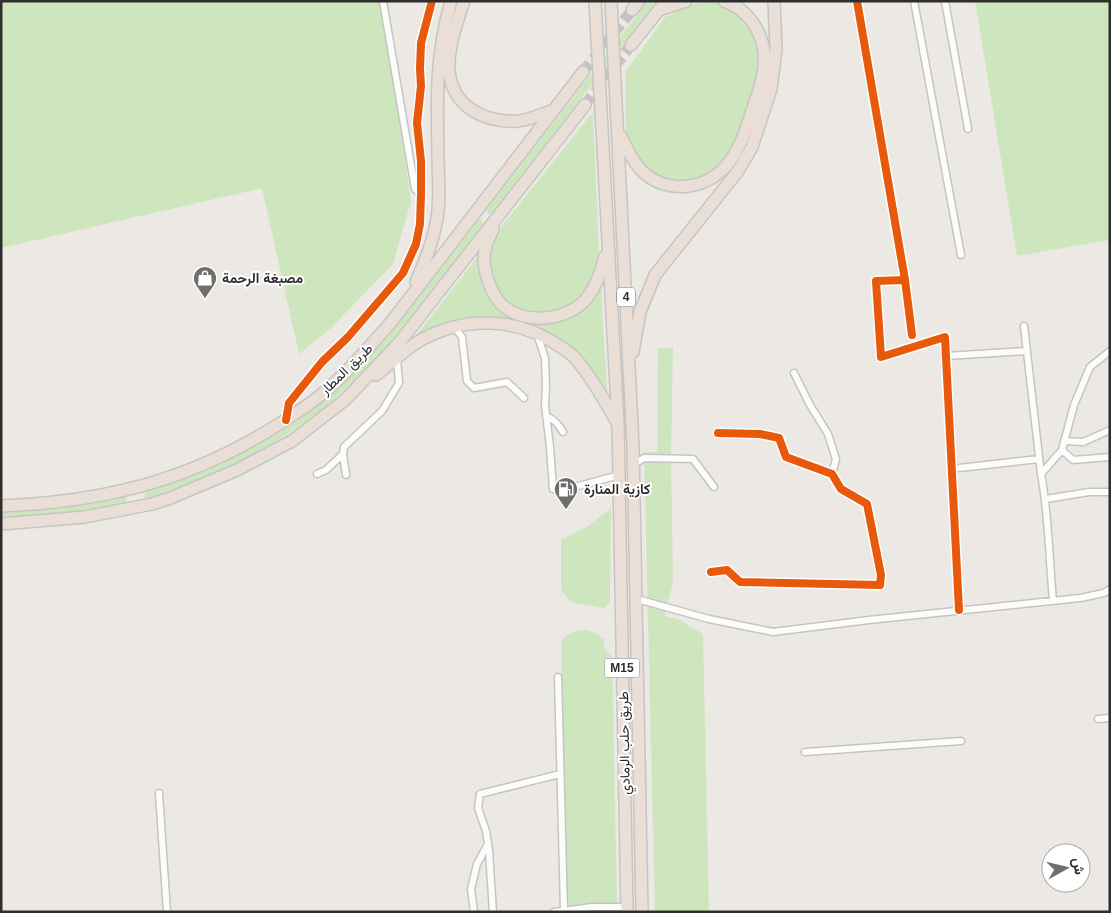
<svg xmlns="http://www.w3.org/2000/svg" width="1111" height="913" font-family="Arial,Vazirmatn,sans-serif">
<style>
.green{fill:#cee6be}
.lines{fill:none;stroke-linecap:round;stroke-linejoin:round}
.highway-tunnel{stroke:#c6c3c0;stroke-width:11;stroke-dasharray:11 5.5;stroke-linecap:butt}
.street-casing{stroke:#c5c4c5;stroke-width:9}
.highway-casing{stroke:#c6c5c4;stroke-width:14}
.street{stroke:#fcfcfb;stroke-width:6}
.highway{stroke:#eadfd6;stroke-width:11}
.cycleway-casing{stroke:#fff;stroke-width:11}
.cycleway{stroke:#e8590c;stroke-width:8}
.labels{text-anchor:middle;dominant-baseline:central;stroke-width:4;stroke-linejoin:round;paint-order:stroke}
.shield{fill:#fff;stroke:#6d6d6d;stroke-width:1}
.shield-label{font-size:12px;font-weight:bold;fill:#2e2e2e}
.poi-label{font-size:14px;font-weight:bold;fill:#2e2e2e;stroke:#fff;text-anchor:start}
.street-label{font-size:14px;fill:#2e2e2e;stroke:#fff}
</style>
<rect width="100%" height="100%" fill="#ece8e4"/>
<path class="green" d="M1 1H382L411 201 393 264 331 328 299 354 262 188 1 248Z
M648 1H657L491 214 489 215 486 210Z
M975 1H1110V240L1017 256Z
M707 2 719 3 730 7 749 24 756 39 760 57 758 71 752 95 737 140 726 159 714 172 699 179 686 183 665 179 653 172 642 163 626 131 625 73 665 17 694 4Z
M593 112 599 256C596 267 594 280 587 289 557 334 485 313 490 255 491 246 497 236 501 227Z
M479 219H482L483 224 380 357 326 407 289 433 256 454 215 474 147 499 144 497 146 491C161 486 178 482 193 476 236 458 280 434 317 404 381 353 429 283 479 219Z
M479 255 482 279 487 294 498 307 555 322 573 316 585 308 602 282V311L608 401 584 362 498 319 411 342Z
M673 347 671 458 673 581 665 616 678 619 703 634 709 912H655L644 452H657L658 349Z
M126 496 127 504 90 511 1 519V510L75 505Z
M611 508 610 602 604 608 571 602 561 590V540L588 526Z
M585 630 596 633 604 639V648L612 656 617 903 567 905 561 642C568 632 573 631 585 630Z"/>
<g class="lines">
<path class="highway-tunnel" d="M583 72 632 10
M585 105 631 45"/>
<g class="street-casing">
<path id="street" d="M383 1 415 189 421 194
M857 1 905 280
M914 1 961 255
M945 1 968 129
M1024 326 1041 474
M455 328 462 337 467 381 474 388 507 382 524 398
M537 334 545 358 546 387 545 405 550 447 553 489 564 490 619 475
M912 335 905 280 876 281 881 357 945 337 959 610
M946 356 1027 351
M794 373 810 405 828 434 836 459 832 474
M546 416C555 420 558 424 563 432
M286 419 289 403 322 362 348 337 403 273 416 244 420 224 421 195V161L417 123 421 86 420 69 421 43 432 1
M1064 441 1083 442 1110 430
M1062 450 1073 460 1110 457
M633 465 644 458 693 459 714 487
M959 468 1039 459
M317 474 326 470 343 454
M346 475 343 454 344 447 382 411 399 383 397 359
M1046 499 1089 492H1110
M711 572 727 570 740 582 880 585 881 575 867 504 841 489 832 474 786 457 779 438 760 434 718 433
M637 599 709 619 773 632 869 620 1080 598 1104 593 1110 589
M1053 601C1049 559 1049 516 1041 474L1062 450 1074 405 1090 367 1110 351
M558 677 564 910
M1098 719 1110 718
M805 752 961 741
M159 793 167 912
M474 912 471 889 477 864 488 844
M493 912 489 851 486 831 478 808 480 794 560 774
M554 912 592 907H627"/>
</g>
<g class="highway-casing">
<path id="highway" d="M464 1C457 23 448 46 449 69 451 106 484 123 518 121 529 120 540 115 551 111
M595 1 618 424 627 912
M611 1 633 446 642 912
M632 10 639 1
M659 10 686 1
M631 45 666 1
M621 136C627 149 633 162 643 172 669 196 710 189 730 161 742 145 748 123 754 105 760 89 766 69 764 52 761 29 746 8 724 1
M493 229C489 238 484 248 484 258 484 272 491 293 501 304 524 326 568 321 587 298 597 285 601 271 605 256
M416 282C424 263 432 245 436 224 441 203 438 178 438 156 437 100 435 57 451 1
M633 352 640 312 655 275 738 171 752 147 771 89 776 49 774 1
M376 375C391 364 405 349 421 340 465 316 518 317 559 346 564 349 570 353 574 357 591 376 604 399 616 421
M1 506C101 502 185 482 271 429 290 417 310 405 327 390 351 369 371 345 392 321L583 72
M1 524 85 517 152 504 168 499 237 470 292 441 345 400 399 343 585 105"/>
</g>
<use href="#street" class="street"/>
<use href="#highway" class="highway"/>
<g class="cycleway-casing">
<path id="cycleway" d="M857 1 905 280
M912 335 905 280 876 281 881 357 945 337 959 610
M286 420 289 403 322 362 348 337 403 273 416 244 420 224 421 195V161L417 123 421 86 420 69 421 43 432 1
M711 572 727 570 740 582 880 585 881 575 867 504 841 489 832 474 786 457 779 438 760 434 718 433"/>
</g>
<use href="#cycleway" class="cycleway"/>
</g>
<defs>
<g id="shop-pin" transform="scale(1.25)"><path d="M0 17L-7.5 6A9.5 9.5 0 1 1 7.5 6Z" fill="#706f6e" stroke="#fff"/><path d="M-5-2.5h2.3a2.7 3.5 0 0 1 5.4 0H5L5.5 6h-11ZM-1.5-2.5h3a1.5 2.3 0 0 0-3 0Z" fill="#fff"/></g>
<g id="fuel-pin" transform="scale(1.25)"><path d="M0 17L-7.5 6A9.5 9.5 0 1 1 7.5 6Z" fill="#706f6e" stroke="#fff"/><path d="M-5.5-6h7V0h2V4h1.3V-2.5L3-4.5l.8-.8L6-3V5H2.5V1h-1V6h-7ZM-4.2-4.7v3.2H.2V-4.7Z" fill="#fff"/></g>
</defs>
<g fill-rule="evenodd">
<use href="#shop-pin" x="205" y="278"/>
<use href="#fuel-pin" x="566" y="489"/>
</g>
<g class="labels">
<g class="shield">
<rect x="617" y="287.5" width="18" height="19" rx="4"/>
<rect x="604.5" y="658.5" width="35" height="19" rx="4"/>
</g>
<g class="shield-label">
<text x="626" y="297">4</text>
<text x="622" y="668">M15</text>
</g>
<g class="poi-label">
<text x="222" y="278">مصبغة الرحمة</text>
<text x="584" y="489">كازية المنارة</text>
</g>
<g class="street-label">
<text transform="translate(346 369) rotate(-44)">طريق المطار</text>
<text transform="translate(624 743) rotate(-91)">طريق حلب الرمادي</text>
</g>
</g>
<rect width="1111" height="913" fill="none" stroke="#2e2e2e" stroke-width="5"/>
<g transform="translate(1066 868) rotate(82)"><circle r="24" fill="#ffffff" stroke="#ababab"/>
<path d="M0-4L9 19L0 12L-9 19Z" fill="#706f6e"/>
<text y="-8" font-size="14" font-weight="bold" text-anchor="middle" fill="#2e2e2e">ش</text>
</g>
</svg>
